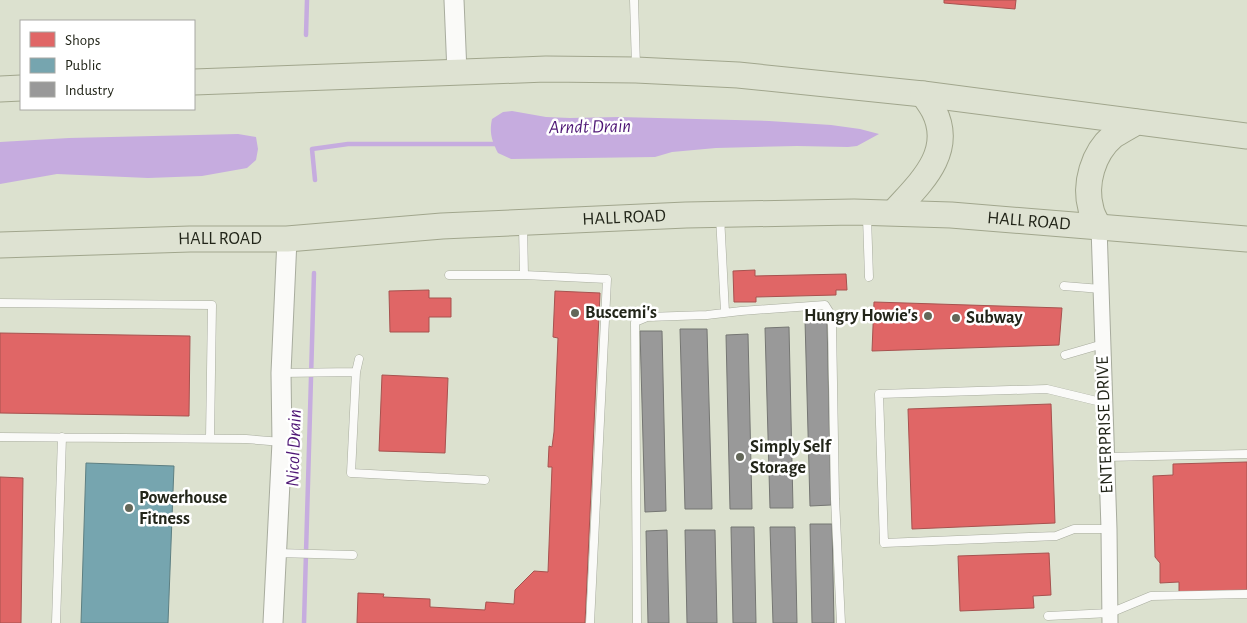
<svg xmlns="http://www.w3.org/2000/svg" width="1247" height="623" font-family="'Alegreya Sans',sans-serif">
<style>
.water{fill:#c6acdf}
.shops{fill:#e06666;stroke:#a7524f}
.public{fill:#76a5af;stroke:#5d7f82}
.industry{fill:#999;stroke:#757673}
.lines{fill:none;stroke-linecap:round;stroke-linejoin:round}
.stream{stroke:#c6acdf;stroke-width:4.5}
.service-casing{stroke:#a8ac9e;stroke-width:9}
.minor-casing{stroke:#a8ac9e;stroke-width:17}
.tertiary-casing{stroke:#a8ac9e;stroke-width:21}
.trunk-casing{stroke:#a1a68d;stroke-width:27}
.service{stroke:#fafaf8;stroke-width:8}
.minor{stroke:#fafaf8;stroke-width:15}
.tertiary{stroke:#fafaf8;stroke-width:19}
.trunk{stroke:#dee2d2;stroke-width:25}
.poi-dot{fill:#636759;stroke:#fff;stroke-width:2}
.labels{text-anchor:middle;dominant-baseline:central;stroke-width:5;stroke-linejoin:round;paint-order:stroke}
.street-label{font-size:18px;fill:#222519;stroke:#fff}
.poi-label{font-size:18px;font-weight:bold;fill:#222519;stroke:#fff;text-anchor:start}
.water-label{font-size:19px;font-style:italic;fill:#4e1675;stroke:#fff}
</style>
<rect width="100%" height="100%" fill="#dce1cf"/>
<path class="water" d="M512 111 546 117 570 118 619 117 769 121 831 125 860 129 879 134 857 146 848 147 797 146 716 148 672 152 655 157 511 159 498 153C492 141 489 133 492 119L503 112Z
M238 134 256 137 258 149 256 160 247 168 202 176 148 178 57 174 0 184V142L69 138Z"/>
<path class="shops" d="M944 0H1016L1015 9 944 3Z
M755 270V276L846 274 847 290H836V295L756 297V302H734L733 271Z
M429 290V298H451V317H429V332H390L389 291Z
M555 291 600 293 585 623H357L358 593 384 594 383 597 430 599V607L485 610 486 602 514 604 515 590 534 571 548 572 552 467H548L549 446 552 447 554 432 558 338 553 337Z
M874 302 1062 308 1059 345 872 351Z
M0 333 190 336 189 416 0 413Z
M382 375 448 378 445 453 379 451Z
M1051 404 1055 523 912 529 908 409Z
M1247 462V590L1179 592V582L1160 583V563L1155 557 1153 476 1173 475V464Z
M0 477 23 478 21 623H0Z
M1049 553 1051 595 1033 596 1034 608 960 611 958 556Z"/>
<path class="public" d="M86 463 174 466 168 623H81Z"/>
<path class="industry" d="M805 320H827L831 505 810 506Z
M789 327 793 508H770L765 328Z
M680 329H707L712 509H685Z
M640 331H662L666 511 645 512Z
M748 334 752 509H730L726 335Z
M810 524H832L834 623H812Z
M731 527H754L756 623H733Z
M770 527H795L797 623H773Z
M667 530 669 623H648L646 531Z
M685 530H715L717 623H687Z"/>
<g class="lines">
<path class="stream" d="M306 35 307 0
M315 180 312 149 348 144H499
M304 623 314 273"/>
<g class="service-casing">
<path id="service" d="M634 0 636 66
M720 216 725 312
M867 217 869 277
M523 225 524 275
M449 275H524L607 279 590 623
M1064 286 1101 289
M0 303 212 305 210 438
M1065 355 1103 344
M356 372 351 473 485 480
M281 373 356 372 359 359
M1105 403 1047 389 879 394 884 543 1056 536 1074 529H1109
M0 437 246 439 282 442
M1106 457 1247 454
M276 553 353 555
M1048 616 1110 613 1151 596 1247 594
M56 623 62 437
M637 623 635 322 647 317 707 315 741 311 825 305 830 313 832 325 835 499 841 623"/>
</g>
<g class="minor-casing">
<path id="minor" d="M1099 227 1109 529 1110 623"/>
</g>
<g class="tertiary-casing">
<path id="tertiary" d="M454 0 457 73
M273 623 282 442 281 373 287 239"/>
</g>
<g class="trunk-casing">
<g id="trunk">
<path d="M194 82 546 69 636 70 738 75 923 94 1247 136"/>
<path d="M0 89 21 88"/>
<path d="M894 212C919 184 955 153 934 111 931 105 927 100 923 94"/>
<path d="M1099 227C1096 221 1092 215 1091 209 1084 184 1093 153 1113 136 1120 131 1129 127 1136 122"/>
<path id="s1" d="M0 245 190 239H287L442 226 686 215 854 212 951 215 1247 239"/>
</g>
</g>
<use href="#service" class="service"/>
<use href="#minor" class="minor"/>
<use href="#tertiary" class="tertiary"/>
<use href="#trunk" class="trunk"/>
</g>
<g class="poi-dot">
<circle cx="575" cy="313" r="5"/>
<circle cx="928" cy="316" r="5"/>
<circle cx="956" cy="318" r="5"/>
<circle cx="740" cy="457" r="5"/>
<circle cx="129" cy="508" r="5"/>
</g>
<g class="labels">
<g class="street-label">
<text stroke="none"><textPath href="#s1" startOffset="625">HALL ROAD</textPath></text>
<text stroke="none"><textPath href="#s1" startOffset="1030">HALL ROAD</textPath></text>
<text stroke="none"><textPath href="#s1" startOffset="220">HALL ROAD</textPath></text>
<text transform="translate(1105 425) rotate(-92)">ENTERPRISE DRIVE</text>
</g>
<g class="poi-label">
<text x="585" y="313">Buscemi's</text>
<text x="918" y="316" text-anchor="end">Hungry Howie's</text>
<text x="966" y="318">Subway</text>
<text x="750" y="447">Simply Self<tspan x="750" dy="21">Storage</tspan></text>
<text x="139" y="498">Powerhouse<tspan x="139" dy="21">Fitness</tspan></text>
</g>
<g class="water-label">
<text transform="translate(590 127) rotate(-1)">Arndt Drain</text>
<text transform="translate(294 448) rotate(-88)">Nicol Drain</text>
</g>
</g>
<rect x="20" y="20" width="175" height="90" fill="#ffffff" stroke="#a7a8a3"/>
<rect x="30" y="32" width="25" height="15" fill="#e06666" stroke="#a7a8a3"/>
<text x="65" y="45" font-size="15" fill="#222519">Shops</text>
<rect x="30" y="58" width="25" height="15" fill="#76a5af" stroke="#a7a8a3"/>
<text x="65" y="70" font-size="15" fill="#222519">Public</text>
<rect x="30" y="82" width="25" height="15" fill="#999999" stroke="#a7a8a3"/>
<text x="65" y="95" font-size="15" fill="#222519">Industry</text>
</svg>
